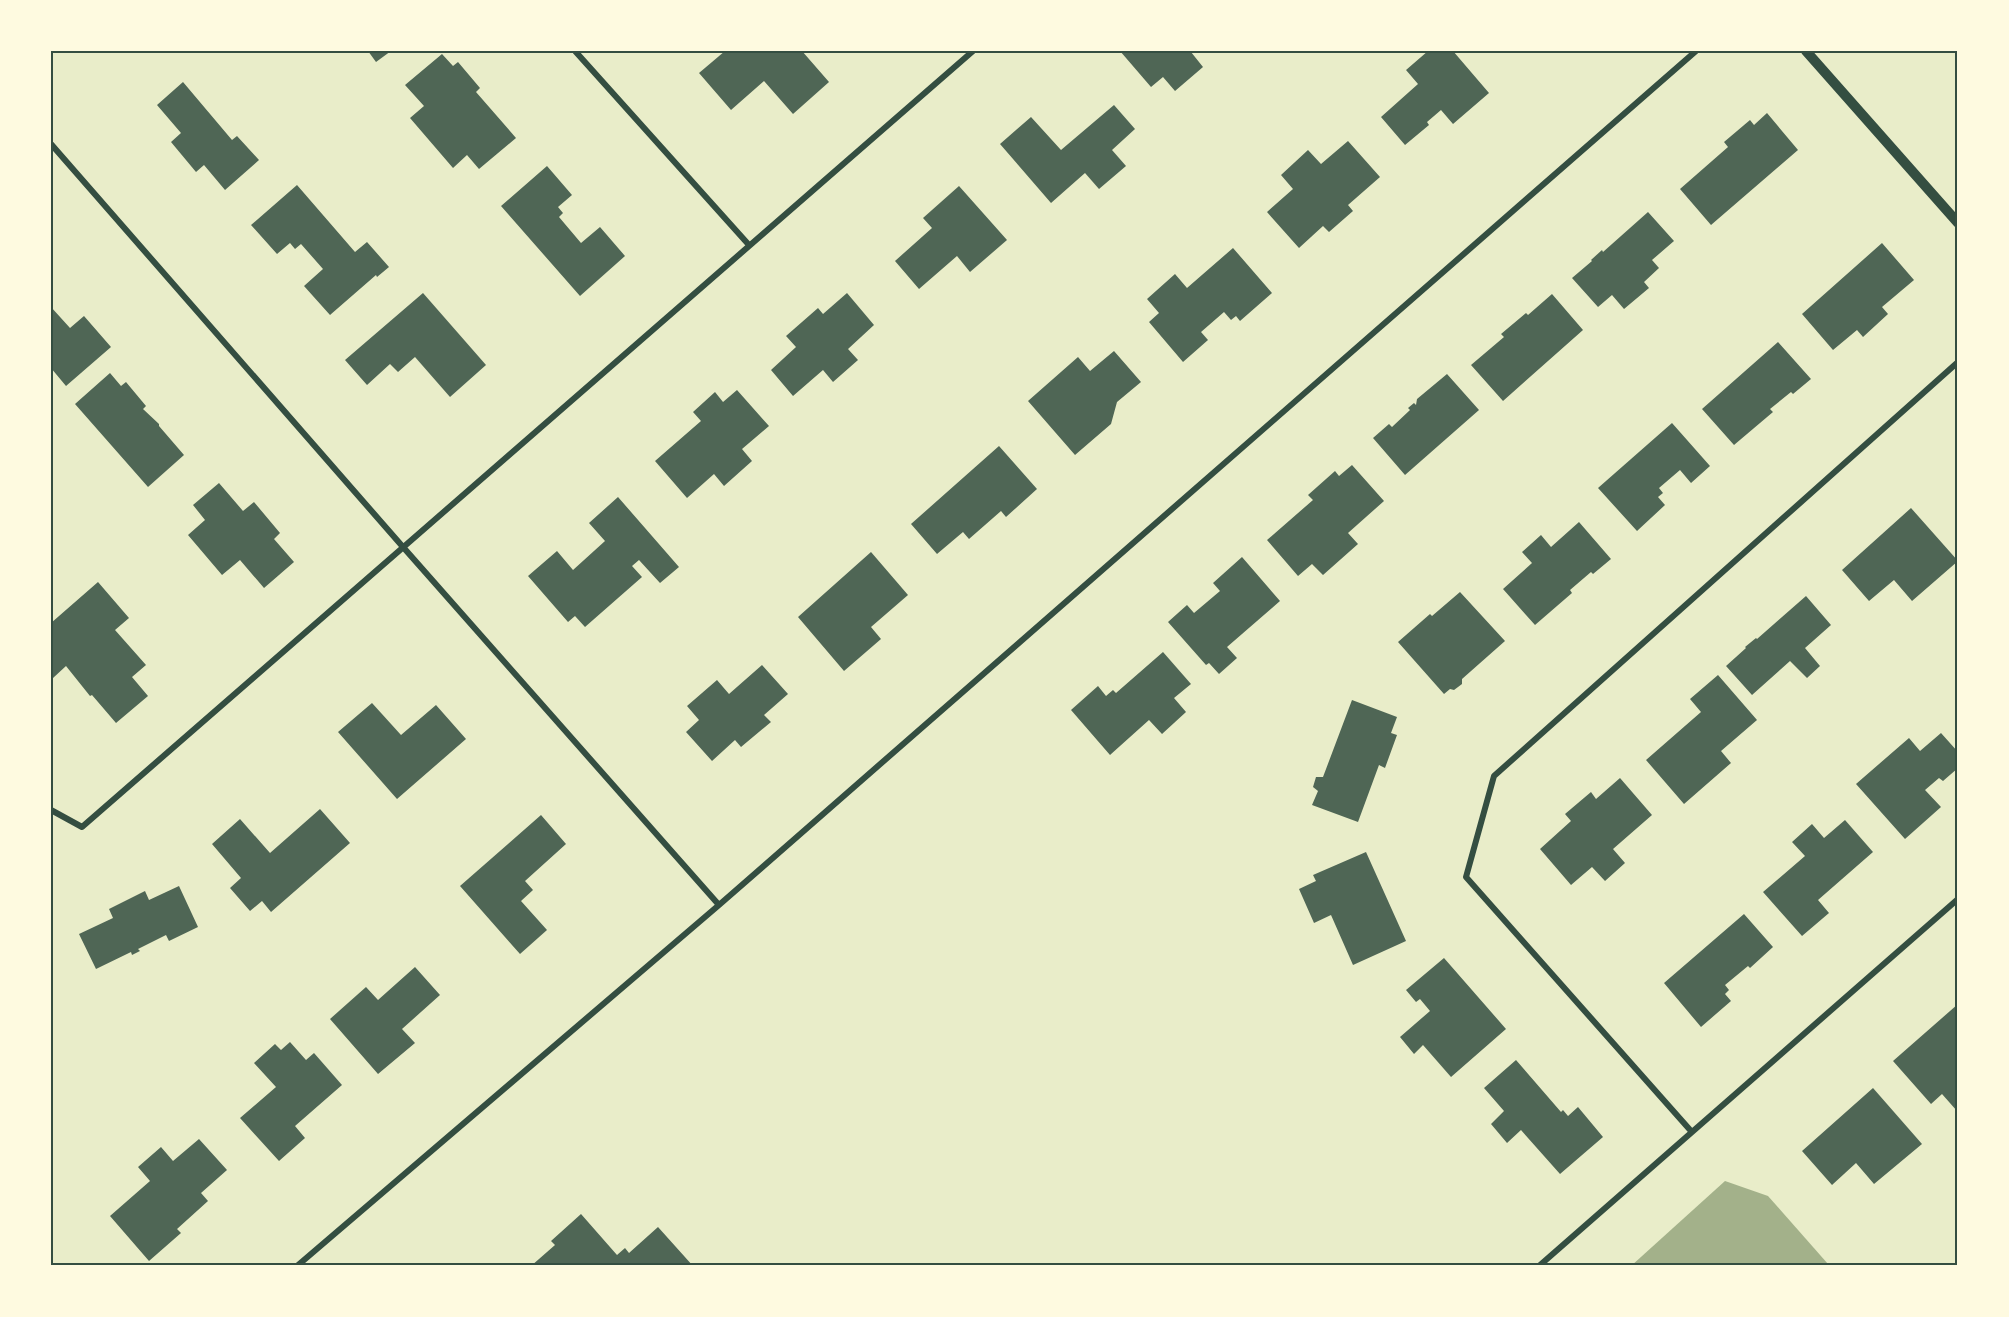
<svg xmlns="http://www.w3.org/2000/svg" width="2009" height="1317" font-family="'Alegreya Sans',sans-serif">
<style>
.water{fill:#a3b18a}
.building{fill:#4f6655}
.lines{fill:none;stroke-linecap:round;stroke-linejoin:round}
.minor{stroke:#344e41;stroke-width:6}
.tertiary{stroke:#344e41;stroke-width:10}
.neatline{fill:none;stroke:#344e41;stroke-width:2}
</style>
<rect width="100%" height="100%" fill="#e9edc9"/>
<path class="water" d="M1725 1181 1768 1196 1828 1264 1827 1266H1631Z"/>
<path class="building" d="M368 51H391L376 62Z
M725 51H802L829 82 793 114 764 81 731 110 699 73Z
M1120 51H1192L1191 52 1203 67 1175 91 1163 77 1151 87Z
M1428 51H1453L1489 93 1453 124 1441 110 1427 122 1429 125 1405 145 1381 117 1418 84 1406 70Z
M442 54 453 66 458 62 480 88 476 92 516 138 479 169 467 155 453 168 410 118 424 106 405 85Z
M183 82 232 140 237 136 259 160 225 190 204 165 196 172 171 142 181 133 157 105Z
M1114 105 1135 129 1112 150 1126 166 1099 189 1085 173 1051 203 1000 144 1031 117 1061 150Z
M1767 113 1798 150 1711 225 1680 189 1728 147 1724 142 1750 120 1754 125Z
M1348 141 1380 177 1348 205 1353 211 1329 232 1323 226 1299 248 1267 212 1293 189 1281 175 1308 150 1321 164Z
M547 166 572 195 558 207 563 213 559 217 581 243 600 227 625 256 580 296 501 206Z
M297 185 355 252 367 242 389 267 377 277 376 275 330 315 304 286 323 269 301 244 295 249 290 243 277 254 251 225Z
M959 186 1007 240 970 272 957 256 919 289 895 261 932 228 923 218Z
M1648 212 1674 241 1652 260 1659 268 1644 282 1649 288 1624 309 1612 295 1598 307 1572 278 1592 261 1591 260 1602 250 1603 252Z
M1882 243 1914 280 1882 307 1888 314 1863 337 1857 330 1833 350 1802 314Z
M1233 248 1272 293 1240 321 1236 316 1231 320 1224 312 1201 332 1208 340 1183 362 1149 322 1159 313 1147 299 1175 274 1187 288Z
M423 293 486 365 450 397 415 357 398 372 390 364 367 385 345 360Z
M847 293 874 325 848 349 858 360 833 382 823 370 793 396 771 370 796 347 786 336 818 308 823 314Z
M1552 294 1583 330 1503 401 1471 365 1504 337 1501 334 1526 313 1528 315Z
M51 307 70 328 84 316 111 347 66 386 51 368Z
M1778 342 1811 379 1793 394 1791 392 1770 409 1773 412 1734 445 1702 409Z
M1114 351 1141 382 1117 402 1111 424 1075 455 1028 401 1078 357 1090 371Z
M110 373 121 386 126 382 146 406 143 409 159 424V426L184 455 148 487 75 404Z
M1447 374 1479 410 1405 475 1373 438 1389 424 1392 427 1410 410 1408 408 1414 403 1416 405 1417 399Z
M737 390 769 426 742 449 752 461 724 486 714 474 687 498 655 461 701 421 693 412 715 392 723 402Z
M1672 423 1710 466 1691 483 1680 470 1659 488 1663 493 1658 497 1665 505 1637 531 1598 488Z
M999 446 1037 489 1006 517 1001 511 969 539 963 532 937 554 911 524Z
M1352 465 1384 501 1348 533 1358 544 1323 575 1312 564 1298 576 1267 540 1313 500 1308 495 1335 471 1339 476Z
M219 483 243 511 254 502 280 533 274 539 294 562 264 588 240 560 222 575 188 535 205 520 193 505Z
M618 497 679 567 660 583 639 560 632 566 642 577 585 627 575 616 568 622 528 576 557 551 573 570 605 541 589 523Z
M1911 508 1958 561 1912 601 1894 580 1869 601 1842 570Z
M1579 522 1611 559 1593 574 1591 572 1570 590 1572 593 1535 625 1503 589 1532 563 1522 552 1541 535 1551 547Z
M871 552 908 595 871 627 881 639 844 671 798 617Z
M1242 557 1280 601 1227 647 1237 658 1219 674 1209 663 1206 665 1168 622 1187 605 1194 613 1220 591 1213 583Z
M98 582 129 618 115 630 146 665 132 677 148 696 116 723 92 695 90 696 66 666 53 678 51 675V623Z
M1460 592 1505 641 1462 679V684L1454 690 1450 689 1444 694 1398 642 1430 614 1432 616Z
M1806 596 1831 625 1805 648 1820 666 1807 678 1790 661 1752 695 1726 666 1746 648 1745 647 1756 638 1757 639Z
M1163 652 1191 684 1174 698 1186 712 1162 734 1149 720 1110 755 1071 710 1098 686 1106 696 1113 690 1116 693Z
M762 665 788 694 764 715 771 722 741 747 735 740 712 761 686 732 699 720 687 706 717 680 729 694Z
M1718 675 1757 720 1721 751 1731 763 1684 804 1646 760 1701 712 1690 699Z
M1352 700 1397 717 1391 733 1397 735 1385 768 1379 765 1358 822 1312 805 1318 791 1313 787 1316 777H1323Z
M372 703 401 735 436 705 466 739 397 799 338 732Z
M1941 733 1958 752V768L1943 781 1939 778 1925 790 1941 807 1905 839 1856 784 1909 738 1920 751Z
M1620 778 1652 815 1613 849 1625 863 1605 881 1592 867 1571 885 1540 849 1571 821 1565 814 1591 792 1596 799Z
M320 809 350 843 271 912 262 901 250 911 230 888 241 878 212 844 240 819 270 853Z
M541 815 566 844 525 881 533 890 521 901 547 930 520 954 460 886Z
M1845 820 1873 852 1818 900 1829 913 1802 936 1763 892 1805 856 1792 842 1812 824 1824 838Z
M1366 852 1406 941 1353 965 1331 915 1314 923 1299 889 1316 881 1313 875Z
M179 886 198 927 169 941 166 935 138 949 140 951 132 955 131 952 96 969 79 934 113 918 109 909 145 891 149 900Z
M1744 914 1773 947 1750 968 1748 966 1725 985 1729 990 1725 994 1731 1001 1701 1027 1664 983Z
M1444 958 1506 1029 1451 1077 1423 1045 1414 1054 1400 1037 1430 1011 1420 999 1416 1002 1406 990Z
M415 967 440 995 402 1029 415 1043 378 1074 330 1019 366 987 378 1000Z
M1958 1004V1110L1957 1111 1942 1094 1931 1104 1893 1061Z
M290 1042 306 1060 314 1053 342 1085 295 1126 305 1138 279 1161 240 1118 276 1087 254 1063 275 1044 281 1050Z
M1516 1060 1561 1112 1563 1110 1568 1116 1578 1107 1603 1137 1560 1174 1521 1130 1507 1143 1491 1124 1504 1111 1484 1088Z
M1873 1088 1922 1144 1874 1184 1856 1163 1832 1185 1802 1151Z
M199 1139 227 1170 201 1193 208 1201 177 1229 181 1233 149 1261 110 1216 150 1181 138 1167 161 1147 173 1161Z
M581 1214 617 1255 625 1248 629 1253 658 1227 693 1266H531L555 1245 551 1241Z"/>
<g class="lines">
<path class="minor" d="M575 51 749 245
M51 144 403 547 719 905
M51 810 82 827 973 51
M1691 1131 1466 877 1494 776 1958 362
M297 1266 719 905 1696 51
M1539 1266 1958 899"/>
<path class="tertiary" d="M1806 51 1958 223"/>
</g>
<rect width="2009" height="1317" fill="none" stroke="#fefae0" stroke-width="105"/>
<rect x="52" y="52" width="1904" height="1212" class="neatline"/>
</svg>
